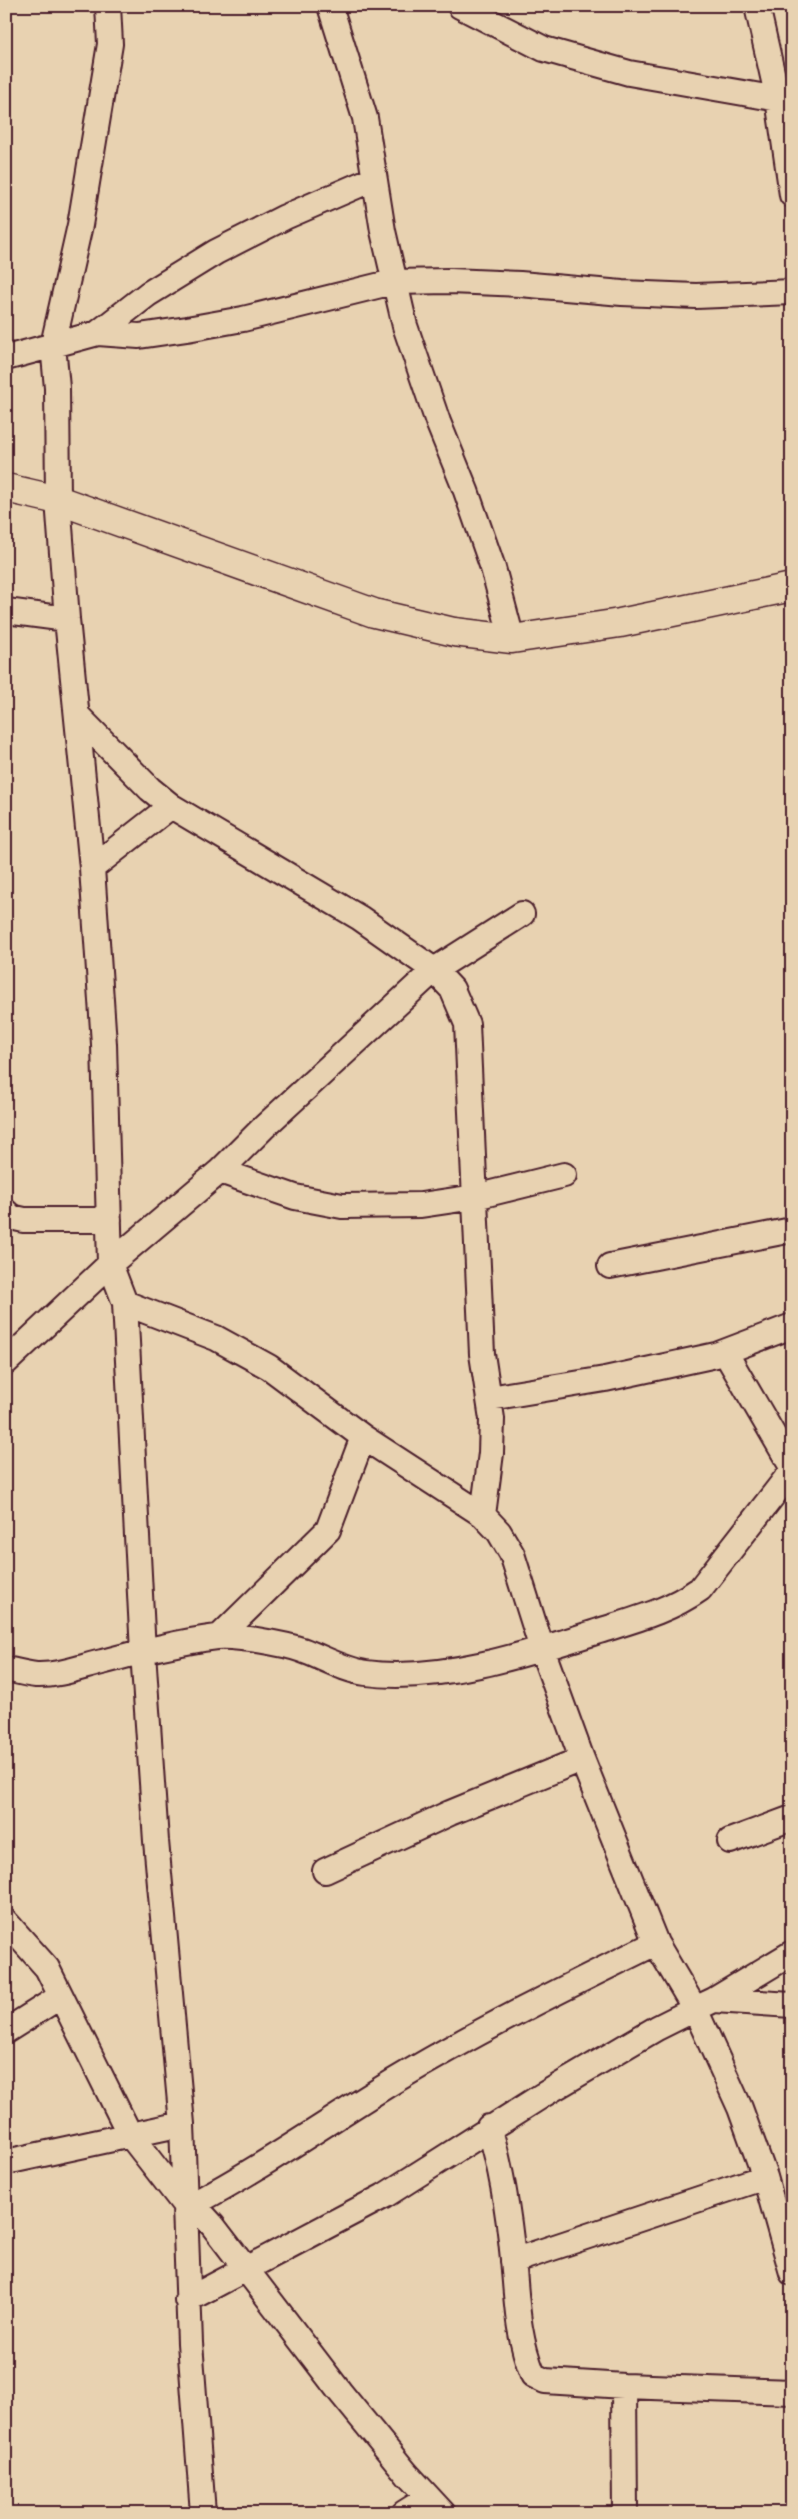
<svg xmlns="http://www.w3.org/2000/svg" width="798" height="2519" font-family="Mynerve,sans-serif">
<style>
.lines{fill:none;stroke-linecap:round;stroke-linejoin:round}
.street-casing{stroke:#4a1f2b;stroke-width:28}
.secondary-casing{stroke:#4a1f2b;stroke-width:31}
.street{stroke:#e8d2b1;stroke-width:24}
.secondary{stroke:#e8d2b1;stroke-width:28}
</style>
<rect width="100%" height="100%" fill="#e8d2b1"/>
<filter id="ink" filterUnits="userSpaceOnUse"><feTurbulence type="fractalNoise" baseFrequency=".02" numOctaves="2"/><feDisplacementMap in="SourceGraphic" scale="10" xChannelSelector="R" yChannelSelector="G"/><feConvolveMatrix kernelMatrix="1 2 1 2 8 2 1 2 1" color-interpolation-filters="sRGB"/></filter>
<g filter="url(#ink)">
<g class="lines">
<g class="street-casing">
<path id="street" d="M108 6 110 44 80 225 53 345 57 388 58 500 67 619 92 868 104 1044 110 1264 125 1303 143 1652 156 1841 182 2124 190 2343 203 2513
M330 6 365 118 383 231 405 326 438 422 466 491 493 568 512 639
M460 6 544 49 629 73 778 99
M757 6 778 99 792 195
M98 333 139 336 187 329 243 319 393 282 450 281 520 284 622 293 696 296 792 292
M6 358 98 333 148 294 216 252 285 217 373 179
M6 611 67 619
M78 716 150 789 171 806 360 918 434 970 452 989 467 1024 482 1354 492 1419 491 1453 483 1515
M92 868 171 806
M220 1171 295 1197 342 1206 421 1205 475 1197 564 1175
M6 1212 11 1217 24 1220H109
M610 1266 792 1230
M125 1303 216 1338 269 1367 363 1437 483 1515 499 1532 512 1554 542 1649 582 1759 656 1943 695 2009 740 2108 765 2177 792 2273
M725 1352 792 1467
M6 1362 110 1264 220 1171 263 1128 434 970 522 914
M490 1398 605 1379 716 1355 792 1326
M219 1637 328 1530 363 1437
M6 1669C16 1671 26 1674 36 1675 58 1676 81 1667 102 1662 140 1652 178 1642 217 1637 235 1635 285 1644 302 1650 324 1658 344 1670 366 1673 439 1683 530 1653 599 1631 634 1620 669 1611 700 1589L792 1471
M730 1841 792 1818
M325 1871 450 1813 582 1759
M6 1922 47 1968 130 2135 183 2203 193 2204 213 2226 340 2392 407 2474 443 2513
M714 2000 792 1953
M6 2031 61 1996
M489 2127C501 2167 509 2217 513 2259 517 2301 517 2335 533 2375L545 2381 624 2386 792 2392
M6 2162 182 2124
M193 2204C263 2167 327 2122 394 2081 479 2030 568 1986 656 1943
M513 2261 765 2177
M187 2300 384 2196 543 2095 657 2028 695 2009 714 2000 792 2005
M624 2386 625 2510
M404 2513 428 2498"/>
</g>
<g class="secondary-casing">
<path id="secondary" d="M6 488 58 500 374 613 454 632 512 639 620 623 792 587"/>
</g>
<use href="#street" class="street"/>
<use href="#secondary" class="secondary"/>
</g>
</g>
<rect width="798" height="2519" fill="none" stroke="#e8d2b1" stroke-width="25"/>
<rect x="12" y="12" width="773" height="2494" fill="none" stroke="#4a1f2b" stroke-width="2" filter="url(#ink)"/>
</svg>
